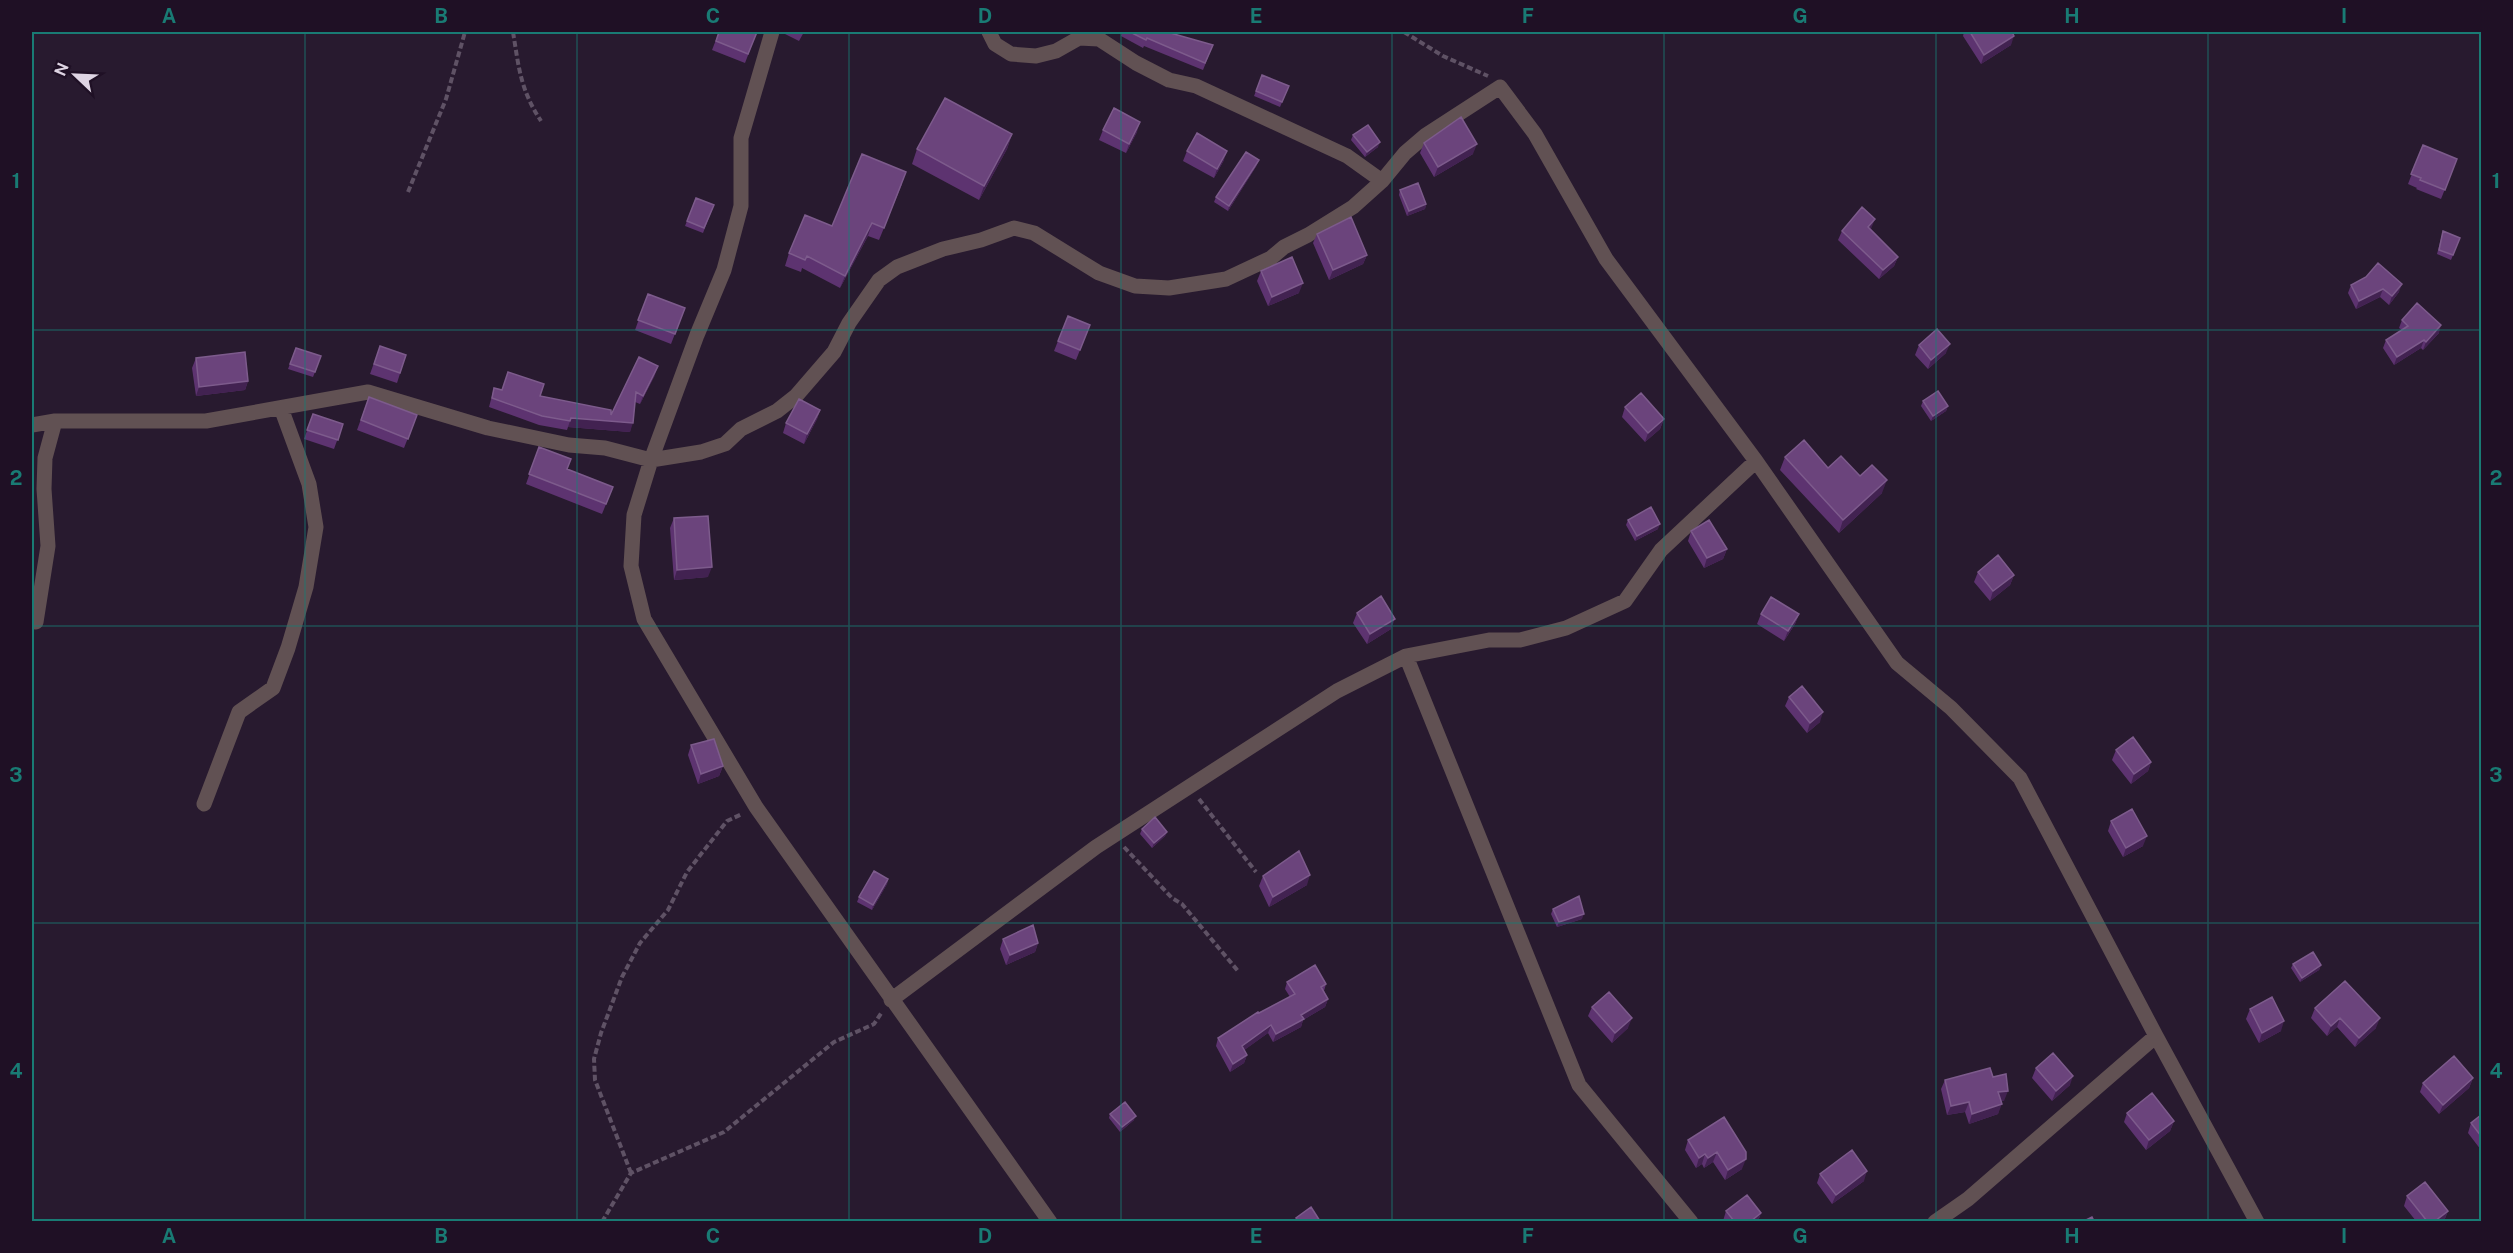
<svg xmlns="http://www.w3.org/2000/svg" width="2513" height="1253" font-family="'Public Sans',sans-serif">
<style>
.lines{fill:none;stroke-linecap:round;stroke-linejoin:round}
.path{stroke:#5f5265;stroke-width:4;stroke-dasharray:6 3;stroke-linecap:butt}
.minor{stroke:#615153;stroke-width:15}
.wall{fill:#5d3370}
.shaded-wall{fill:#422251}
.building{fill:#6b447c;stroke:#7d5b8c;stroke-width:1.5}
.grid{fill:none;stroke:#197b74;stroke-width:1.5;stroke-opacity:0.55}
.neatline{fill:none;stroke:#197b74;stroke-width:2}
.grid-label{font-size:20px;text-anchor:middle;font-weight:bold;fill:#197b74}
</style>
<rect width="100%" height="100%" fill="#281a2f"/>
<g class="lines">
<path class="path" d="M513 32C519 68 520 89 541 121
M1404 32 1443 56 1488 76
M408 192 446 99 465 32
M1199 799 1256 872
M1124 847 1172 898 1182 904 1238 971
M631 1173 595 1080 594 1059 601 1033 622 977 640 943 668 910 687 872 727 821 742 814
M602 1222 631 1173 724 1132 834 1042 874 1024 882 1012"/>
<path class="minor" d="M772 32 741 138V206L724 270 697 335 651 460 634 515 631 566 644 619 756 807 1050 1222
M989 32 995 44 1011 54 1036 56 1056 51 1079 38 1099 39 1136 63 1169 80 1196 86 1347 156 1382 181
M32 425 55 421H206L368 392 488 428 569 445 605 448 651 460 701 452 725 444 741 429 777 411 796 396 834 352 849 323 879 280 897 267 943 249 981 240 1014 228 1034 233 1099 273 1135 286 1169 288 1226 279 1271 258 1284 247 1308 235 1353 207 1382 181 1405 153 1426 135 1500 87 1535 134 1606 259 1756 461 1897 663 1951 708 2020 778 2156 1036 2257 1222
M36 622 48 546 44 489 45 458 55 421
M1406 656 1579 1085 1691 1222
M204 804 239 712 273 688 288 648 306 587 316 527 309 484 281 408
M891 1000 1096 847 1337 691 1406 656 1489 640H1520L1566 628 1625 601 1661 550 1756 461
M1935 1222 1968 1199 2156 1036"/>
</g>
<path class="wall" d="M719 32H757L745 63 712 50Z
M781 32H804L799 41Z
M1122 32H1167L1213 45 1203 70 1144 46 1143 48 1121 36Z
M1964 32H2012L2011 45 1981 64 1963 36Z
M1262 75 1289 86 1280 107 1254 96Z
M1103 130 1137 132 1126 153 1099 140Z
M1012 134 1007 149 979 200 912 164 917 149Z
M1353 135 1378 147 1365 157 1351 140Z
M1424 143 1473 154 1434 177 1420 153Z
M2423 145 2457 159 2441 199 2416 189 2417 188 2408 184Z
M1187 151 1224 160 1214 178 1183 161Z
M1257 165 1228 211 1214 202 1216 197Z
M902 184 879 240 868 236 840 288 802 268 801 272 785 266 789 253 832 226Z
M1400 190 1426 204 1425 209 1407 216 1399 195Z
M696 198 714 205 703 233 685 226Z
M1871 229 1898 257 1894 266 1879 279 1838 240 1842 231Z
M2443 231 2460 238 2451 260 2437 254Z
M1317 234 1367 255 1363 264 1329 280 1313 243Z
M1261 271 1299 293 1268 306 1257 281Z
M2366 277 2399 292 2389 305 2380 297 2356 309 2348 293 2351 285Z
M648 294 685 308 671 344 635 330Z
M1068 316 1090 325 1076 360 1054 351Z
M2402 320 2439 333 2423 350 2421 348 2394 365 2383 348 2386 340 2402 330 2399 328Z
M1919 345 1946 353 1928 369 1915 355Z
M380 346 406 355 397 383 370 374Z
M296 348 315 372 313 377 288 369Z
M196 358 248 381 245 390 196 396 192 368Z
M655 375 640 404 635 402 630 432 568 427 567 430 539 425 489 407 494 388 540 396 611 415Z
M369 397 417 415 404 448 357 430Z
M1923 401 1948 406 1946 411 1931 421 1921 406Z
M1625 407 1664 419 1660 429 1645 442 1622 417Z
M820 410 817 419 804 444 783 433 786 423Z
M313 414 343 424 334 449 304 439Z
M539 447 567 469 613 487 602 514 526 484Z
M1785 457 1860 476 1882 493 1839 533 1780 470Z
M674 518 708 577 674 580 670 528Z
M1628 520 1658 529 1635 541 1626 525Z
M1691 531 1727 549 1723 559 1704 568 1688 541Z
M1978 572 2014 575 2010 585 1990 601 1974 582Z
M1357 613 1391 629 1367 644 1353 623Z
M1761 614H1799L1795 624 1784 641 1757 624Z
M1789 697 1820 722 1807 733 1785 706Z
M691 745 723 766 719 776 698 784 688 755Z
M2116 750 2151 762 2148 771 2131 784 2112 760Z
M2111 821 2143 846 2123 857 2108 831Z
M1142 829 1167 832 1165 836 1152 848 1140 834Z
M1263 876 1307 885 1269 907 1259 886Z
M888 879 887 884 872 910 857 902 859 897Z
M1553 909 1582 919 1557 927 1551 914Z
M1003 939 1038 943 1035 952 1006 965 1000 949Z
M2293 964 2321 965 2319 970 2300 982 2291 968Z
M1287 982 1326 984 1324 991 1328 999 1325 1007 1303 1020 1301 1027 1273 1042 1268 1033 1244 1050 1247 1055 1244 1063 1230 1072 1216 1046 1218 1038 1290 997 1285 989Z
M1592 1007 1628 1028 1612 1043 1588 1016Z
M2315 1008 2376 1028 2355 1047 2337 1027 2327 1036 2311 1018Z
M2250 1009 2281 1031 2259 1043 2246 1019Z
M2036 1068 2070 1085 2052 1101 2032 1078Z
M1993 1077 2004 1101H2001L1998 1114 1969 1124 1965 1112 1947 1115 1941 1089 1945 1080Z
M2473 1078 2469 1088 2439 1114 2420 1092 2423 1083Z
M2127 1113 2174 1121 2170 1131 2146 1150 2124 1122Z
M1110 1114 1134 1120 1120 1132 1109 1118Z
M2481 1115V1150L2468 1133 2471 1123Z
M1724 1117 1742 1169 1725 1180 1713 1162 1704 1168 1702 1164 1696 1168 1685 1150 1688 1140Z
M1820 1174 1864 1181 1832 1204 1817 1183Z
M2407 1196 2448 1211 2444 1221H2416L2404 1206Z
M1726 1211 1761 1213 1758 1221H1723Z"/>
<path class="shaded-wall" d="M2014 36 2011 45 1981 64 1984 55Z
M1140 122 1137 132 1126 153 1129 144Z
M1012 134 1007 149 979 200 984 186Z
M1380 142 1378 147 1365 157 1367 152Z
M1477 144 1473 154 1434 177 1438 167Z
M1227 151 1224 160 1214 178 1217 169Z
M1259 160 1257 165 1228 211 1229 206Z
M1426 204 1425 209 1407 216 1409 211Z
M1875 219 1871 229 1865 237 1868 227Z
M872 223 868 236 840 288 845 276Z
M1367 255 1363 264 1329 280 1333 270Z
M1898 257 1894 266 1879 279 1883 270Z
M1303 283 1299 293 1268 306 1272 297Z
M2402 284 2399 292 2389 305 2392 296Z
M2383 289 2380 297 2356 309 2359 301Z
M2441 325 2439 333 2423 350 2426 342Z
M2424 340 2421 348 2394 365 2397 357Z
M1950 344 1946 353 1928 369 1931 360Z
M658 366 655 375 640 404 643 396Z
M248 381 245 390 196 396 199 387Z
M1948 406 1946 411 1931 421 1933 416Z
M820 410 817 419 804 444 807 434Z
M571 418 633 423 630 432 568 427Z
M1664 419 1660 429 1645 442 1648 433Z
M1887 480 1882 493 1839 533 1843 520Z
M1660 524 1658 529 1635 541 1637 536Z
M1727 549 1723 559 1704 568 1707 558Z
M712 567 708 577 674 580 677 570Z
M2014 575 2010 585 1990 601 1993 591Z
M1799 614 1795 624 1784 641 1788 631Z
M1395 619 1391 629 1367 644 1370 634Z
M1823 712 1820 722 1807 733 1810 723Z
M2151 762 2148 771 2131 784 2134 774Z
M723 766 719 776 698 784 701 774Z
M1167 832 1165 836 1152 848 1154 843Z
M2147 836 2143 846 2123 857 2126 848Z
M1310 875 1307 885 1269 907 1273 897Z
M888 879 887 884 872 910 873 905Z
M1584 914 1582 919 1557 927 1559 922Z
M1038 943 1035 952 1006 965 1010 955Z
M2321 965 2319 970 2300 982 2302 978Z
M1328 999 1325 1007 1303 1020 1301 1027 1273 1042 1276 1034 1301 1015Z
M1632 1018 1628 1028 1612 1043 1615 1033Z
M2340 1018 2337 1027 2327 1036 2331 1026Z
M2380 1018 2376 1028 2355 1047 2359 1038Z
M2284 1021 2281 1031 2259 1043 2262 1033Z
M1271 1025 1268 1033 1239 1054 1242 1046Z
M1247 1055 1244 1063 1230 1072 1233 1064Z
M2073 1076 2070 1085 2052 1101 2056 1091Z
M2473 1078 2469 1088 2439 1114 2443 1105Z
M2008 1091 2004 1101 1994 1102 1998 1092Z
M1969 1102 1965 1112 1947 1115 1951 1106Z
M2002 1104 1998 1114 1969 1124 1972 1114Z
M1136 1116 1134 1120 1120 1132 1122 1127Z
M2174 1121 2170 1131 2146 1150 2149 1140Z
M1717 1152 1713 1162 1704 1168 1708 1158Z
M1705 1154 1702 1164 1696 1168 1699 1158Z
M1746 1159 1742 1169 1725 1180 1728 1170Z
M1867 1171 1864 1181 1832 1204 1836 1195Z
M2448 1211 2444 1221H2435Z
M1761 1213 1758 1221H1751Z"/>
<path class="building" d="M719 32H757L748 54 716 41Z
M1130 32H1167L1213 45 1205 63 1147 38 1146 40Z
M1970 32H2012L2014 36 1984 55Z
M1262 75 1289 86 1282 102 1256 91Z
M945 98 1012 134 984 186 917 149Z
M1114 108 1140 122 1129 144 1103 130Z
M1461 117 1477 144 1438 167 1424 143Z
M1368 125 1380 142 1367 152 1353 135Z
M1197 133 1227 151 1217 169 1187 151Z
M2423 145 2457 159 2445 190 2420 180 2421 178 2411 174Z
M1246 152 1259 160 1229 206 1216 197Z
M862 154 906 172 884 228 872 223 845 276 807 256 805 260 789 253 805 215 832 226Z
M1418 183 1426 204 1409 211 1400 190Z
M696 198 714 205 704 228 687 221Z
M1862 207 1875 219 1868 227 1898 257 1883 270 1842 231Z
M1351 217 1367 255 1333 270 1317 234Z
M2443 231 2460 238 2453 255 2439 250Z
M1292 257 1303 283 1272 297 1261 271Z
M2378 263 2402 284 2392 296 2383 289 2359 301 2351 285 2366 277Z
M648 294 685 308 675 334 638 320Z
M2417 303 2441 325 2426 342 2424 340 2397 357 2386 340 2408 326 2402 320Z
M1068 316 1090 325 1080 350 1058 341Z
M1937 329 1950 344 1931 360 1919 345Z
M380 346 406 355 400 373 374 364Z
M296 348 321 356 315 372 290 364Z
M245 352 248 381 199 387 196 358Z
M639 357 658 366 643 396 636 392 633 423 571 418 570 421 542 416 492 398 494 388 502 390 508 372 544 384 540 396 611 410V415Z
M1938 391 1948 406 1933 416 1923 401Z
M1641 393 1664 419 1648 433 1625 407Z
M369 397 417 415 408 439 361 420Z
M799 399 820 410 807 434 786 423Z
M313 414 343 424 338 440 307 430Z
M1804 440 1828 468 1841 456 1860 476 1872 465 1887 480 1843 520 1785 457Z
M539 447 571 459 567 469 613 487 606 504 529 474Z
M1651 507 1660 524 1637 536 1628 520Z
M708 516 712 567 677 570 674 518Z
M1709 520 1727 549 1707 558 1691 531Z
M1998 555 2014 575 1993 591 1978 572Z
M1381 596 1395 619 1370 634 1357 613Z
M1771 597 1799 614 1788 631 1761 614Z
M1802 686 1823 712 1810 723 1789 697Z
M2133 737 2151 762 2134 774 2116 750Z
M714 739 723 766 701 774 691 745Z
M2132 809 2147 836 2126 848 2111 821Z
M1155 817 1167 832 1154 843 1142 829Z
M1299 851 1310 875 1273 897 1263 876Z
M874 871 888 879 873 905 859 897Z
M1579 896 1584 914 1559 922 1553 909Z
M1033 925 1038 943 1010 955 1003 939Z
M2313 952 2321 965 2302 978 2293 964Z
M1315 965 1326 984 1321 987 1328 999 1301 1015 1304 1019 1276 1034 1271 1025 1242 1046 1247 1055 1233 1064 1218 1038 1258 1012 1259 1013 1295 994 1287 982Z
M2345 981 2380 1018 2359 1038 2340 1018 2331 1026 2315 1008Z
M1609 992 1632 1018 1615 1033 1592 1007Z
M2272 997 2284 1021 2262 1033 2250 1009Z
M2053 1053 2073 1076 2056 1091 2036 1068Z
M2454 1056 2473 1078 2443 1105 2423 1083Z
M1990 1068 1993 1077 2006 1074 2008 1091 1998 1092 2002 1104 1972 1114 1969 1102 1951 1106 1945 1080Z
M2152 1093 2174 1121 2149 1140 2127 1113Z
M1125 1102 1136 1116 1122 1127 1110 1114Z
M2481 1115V1136L2471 1123Z
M1724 1117 1746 1152V1159L1728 1170 1717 1152 1708 1158 1705 1154 1699 1158 1688 1140Z
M1852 1150 1867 1171 1836 1195 1820 1174Z
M2425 1182 2448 1211 2435 1221H2427L2407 1196Z
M1747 1195 1761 1213 1751 1221H1734L1726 1211Z
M1311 1207 1320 1221H1298L1296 1218Z
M2092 1217 2094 1221H2084Z"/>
<path class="grid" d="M305 32V1222M577 32V1222M849 32V1222M1121 32V1222M1392 32V1222M1664 32V1222M1936 32V1222M2208 32V1222M32 330H2482M32 626H2482M32 923H2482"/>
<rect width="2513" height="1253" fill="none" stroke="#1f1025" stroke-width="66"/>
<g transform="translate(75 75) rotate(293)" stroke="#1f1025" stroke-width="4.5" paint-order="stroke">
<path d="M0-4.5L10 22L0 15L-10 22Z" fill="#ded4e3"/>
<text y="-9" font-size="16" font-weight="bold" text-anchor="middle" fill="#ded4e3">N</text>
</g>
<rect x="33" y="33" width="2447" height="1187" class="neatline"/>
<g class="grid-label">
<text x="169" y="23">A</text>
<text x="441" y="23">B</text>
<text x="713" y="23">C</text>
<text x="985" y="23">D</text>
<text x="1256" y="23">E</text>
<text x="1528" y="23">F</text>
<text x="1800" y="23">G</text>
<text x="2072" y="23">H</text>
<text x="2344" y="23">I</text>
<text x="16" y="188">1</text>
<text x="2496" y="188">1</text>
<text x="16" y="485">2</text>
<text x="2496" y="485">2</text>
<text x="16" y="782">3</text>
<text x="2496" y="782">3</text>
<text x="16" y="1078">4</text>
<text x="2496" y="1078">4</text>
<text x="169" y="1243">A</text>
<text x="441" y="1243">B</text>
<text x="713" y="1243">C</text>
<text x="985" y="1243">D</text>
<text x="1256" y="1243">E</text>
<text x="1528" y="1243">F</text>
<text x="1800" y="1243">G</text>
<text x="2072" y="1243">H</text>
<text x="2344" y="1243">I</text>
</g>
</svg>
